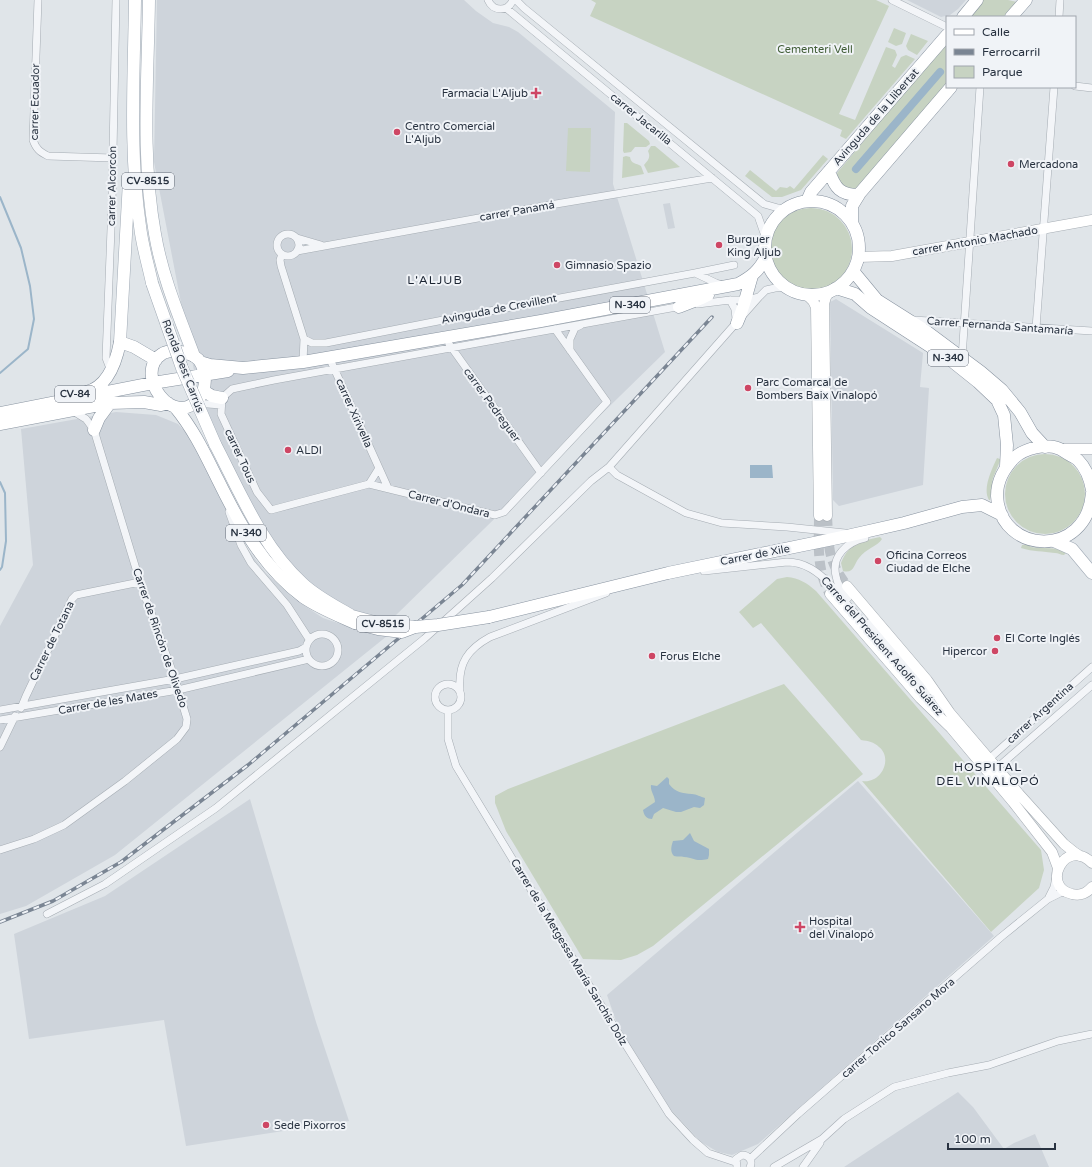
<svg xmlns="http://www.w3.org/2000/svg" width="1092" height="1167" font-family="'Varela Round',sans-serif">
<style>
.built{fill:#ced4db}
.green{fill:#c7d3c2}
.water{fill:#9bb5c9}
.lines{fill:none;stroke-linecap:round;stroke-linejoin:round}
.stream{stroke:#9bb5c9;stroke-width:2}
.canal{stroke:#9bb5c9;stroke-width:8}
.secondary-tunnel{stroke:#bbc1c7;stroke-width:10;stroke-dasharray:10 5;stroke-linecap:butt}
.minor-casing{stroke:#a5acb3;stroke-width:8}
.secondary-casing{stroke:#a5acb3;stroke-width:11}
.primary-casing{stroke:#a0aab5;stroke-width:13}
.trunk-casing{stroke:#8893a0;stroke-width:13}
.minor{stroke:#f3f5f8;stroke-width:7}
.secondary{stroke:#fff;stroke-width:10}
.primary{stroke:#fff;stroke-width:12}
.trunk{stroke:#fff;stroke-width:12}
.rail-casing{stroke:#7a8593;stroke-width:3.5}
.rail{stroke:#f0f3f7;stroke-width:2;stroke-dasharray:6;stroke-linecap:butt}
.primary-bridge-casing{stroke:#a0aab5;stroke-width:13;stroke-linecap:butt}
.trunk-bridge-casing{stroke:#8893a0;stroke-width:13;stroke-linecap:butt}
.primary-bridge{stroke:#fff;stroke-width:12}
.trunk-bridge{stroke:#fff;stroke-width:12}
.poi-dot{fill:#ce4664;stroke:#f0f3f7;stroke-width:1.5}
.labels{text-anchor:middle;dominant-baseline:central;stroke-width:4;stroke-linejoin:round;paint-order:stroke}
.shield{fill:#f0f3f7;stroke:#656d78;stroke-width:1}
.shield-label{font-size:10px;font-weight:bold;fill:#293341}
.park-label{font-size:11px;fill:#405d36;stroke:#f0f3f7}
.poi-label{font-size:11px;fill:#293341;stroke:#f0f3f7;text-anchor:start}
.street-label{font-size:11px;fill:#293341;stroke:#f0f3f7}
.neighbourhood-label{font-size:12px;letter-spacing:1px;fill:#1b2432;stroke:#f0f3f7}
</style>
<rect width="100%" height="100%" fill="#e0e5e9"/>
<path class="built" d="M157 0H464L476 11 493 23 509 27 518 32 615 112 613 184 665 352 394 617 395 623 355 615 286 566 247 501 221 446 196 381 154 162Z
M907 0H966L958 9 950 15 941 17Z
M670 203 675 228 668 229 663 204Z
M836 299 923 353 920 387 929 388 923 485 839 506 833 500 830 302Z
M116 412 156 415 178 424 191 438 246 547 266 573 293 598 323 618 359 630 387 636 115 855 26 906 0 914V626L33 565 21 429Z
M858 781 994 936 758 1144 732 1155 718 1152 701 1142 671 1110 617 1024 607 995Z
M250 799 316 1022 349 1121 186 1146 164 1020 29 1039 14 934 105 896Z
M958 1092 973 1107 1004 1149 1014 1143 1035 1134 1049 1167H844Z"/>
<path class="green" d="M591 0H876L889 6 839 114 855 120 886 47 895 50 897 55 892 66 895 68 901 57 906 55 915 59 846 139 840 136 842 130 590 16 596 3Z
M983 0H1008L1017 2 1003 17H969Z
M894 28 906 33 902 44 896 46 888 42Z
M911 34 928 41 917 55 908 50 906 46Z
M947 41V84L855 191 850 193 835 180 837 173Z
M624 123H627L649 141 650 144 646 147H635L631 152 624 153 623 151Z
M568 128H591L590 172 566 171Z
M651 146H655L680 167 648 173 644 165C648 160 651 158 648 151Z
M823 155 828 159 801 190 782 197H772L745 176 750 170 776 191 780 187 787 188 790 186 794 189Z
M626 156 630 157C631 164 636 163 641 166L644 174 622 178 623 157Z
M770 249a41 41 0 1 1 82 0a41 41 0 1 1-82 0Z
M1005 494a40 40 0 1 1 80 0a40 40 0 1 1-80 0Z
M997 458 1000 459V461L993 478 990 500H989C982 489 992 469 997 458Z
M880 537 882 539C878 546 865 549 859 558 854 564 854 574 843 571L841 563C849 543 861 541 880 537Z
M1022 545H1031L1030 547C1041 549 1057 546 1066 553L1064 555C1061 555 1058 553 1055 553 1042 551 1034 552 1021 548Z
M787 577C799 578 807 583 816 591L1041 850 1044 870 1039 888 991 932 862 781C882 784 893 758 879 747 874 742 868 741 861 740L761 623 753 628 739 612 777 579Z
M784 684 863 774 653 946 637 955 621 960 583 959 506 831 495 803V796L508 789Z"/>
<path class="water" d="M750 465H772L773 478H750Z
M667 777 669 779V784C676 793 682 793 692 794 696 794 701 797 705 798L704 805 700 808 694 807 681 812H676L663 808 654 814 652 819C647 819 644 816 643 810L655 802C655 796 650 791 651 785L657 786Z
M690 833 694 841 709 849V855L708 859C695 862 695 858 684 857 681 856 678 857 674 856 670 852 671 847 673 841L683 840Z"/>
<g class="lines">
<path class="stream" d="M0 197 21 248 30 286 34 319 28 349 0 373
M0 482 5 493 6 541 2 567 0 570"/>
<path class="canal" d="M856 169 940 72"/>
<path class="secondary-tunnel" d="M819 516C819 543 816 570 830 594
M827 516C829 548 827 559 847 586"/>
<g class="minor-casing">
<path id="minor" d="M38 0 33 140C36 149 40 152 48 156L113 158
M488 0C493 12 508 12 513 0
M516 0 524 8 764 204 778 208 786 209
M892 0 947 27
M506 8 758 216 766 239
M1059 17 1060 0
M1075 86 1092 88
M277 245a11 11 0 1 1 22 0a11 11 0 1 1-22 0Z
M297 238 321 245
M297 251 544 206 712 178
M282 254 280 260 281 266 304 339 303 362
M695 273 734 265
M759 297 609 467 617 475 686 513 722 523 787 527 845 533
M730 300 735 309 736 319
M698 304 730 300H747L759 297 766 290 775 288 785 287
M913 320 1092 331
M1036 328 1054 87
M555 329 607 402 504 512 495 515 369 484 271 510 257 492 221 414 222 398 232 389 274 380 682 306
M304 339 312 343H326L484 312 695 273 716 283 723 285
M449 344 541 473
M570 350V339L575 328 581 325
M329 357 388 488
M962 358 980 87
M111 371 106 358 112 203 116 0
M195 403 221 405
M369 484 379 468
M229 512 241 545 251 563 287 605 309 639
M704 571 787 562C805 562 818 572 830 584L933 706
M848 598C843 592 837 584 836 576 831 556 847 542 865 538
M869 623 930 691
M306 650a16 16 0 1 1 32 0a16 16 0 1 1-32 0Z
M435 697a13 13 0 1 1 26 0a13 13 0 1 1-26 0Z
M460 689C458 663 468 649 490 637L606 593
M21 708 26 696 72 599 76 595 140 582
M0 710 175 679 299 651 306 647
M448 710V739L456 766 612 1023 669 1114 693 1140 708 1153 735 1162
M0 720 178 690 309 659
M0 747 15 716
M989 759 1092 667
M997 768 1092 685
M0 850 34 839 64 825 125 781 177 739 186 727 187 719 175 679 140 582 94 430 86 419 73 411
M1048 899 1054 887 1056 877
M47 914 105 884 216 808 424 639 492 578 591 481 609 467
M750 1159 798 1114 1001 937 1048 899 1060 893 1066 892
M737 1167 736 1159 742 1155C749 1155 753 1161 750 1167
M774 1167 822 1139 844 1119 894 1087 948 1073 989 1065 1058 1041 1092 1034
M803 1167 820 1143"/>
</g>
<g class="secondary-casing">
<path id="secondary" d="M858 257 892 256 1092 220
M807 295 813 301 816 307 819 516
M1060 449H1092
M827 516 824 304 826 297 830 291
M847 586 927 680 950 713 1019 794 1064 844 1074 852 1080 856
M830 594 920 698 951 728 1013 802 1052 852 1058 868
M1092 863C1065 836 1040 887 1072 894 1080 896 1087 893 1092 887"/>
</g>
<g class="primary-casing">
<path id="primary" d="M135 0C134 76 129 151 140 226 142 245 148 264 152 283
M149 0C148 78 141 157 155 234 162 276 179 316 194 356
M120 342 129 181
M215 444C240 492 262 547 303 584 317 597 335 606 352 616
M1054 541 1072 549 1092 573"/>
</g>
<g class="trunk-casing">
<path id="trunk" d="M963 17 977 0
M1011 17 1026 0
M829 171C835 188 840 195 859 195
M807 201 811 192 947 35
M765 248a47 47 0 1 1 94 0a47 47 0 1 1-94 0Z
M852 223V206L860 193 951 87
M853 271 877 300 926 331 981 372 1002 390 1020 412 1032 433 1045 447
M836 288 855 294 871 308 948 358 978 382 997 400 1004 415 1007 445 1006 466
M679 307 702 298 708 295
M737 323C744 308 747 292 752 276
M170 351C179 351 186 352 194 356 206 363 208 386 200 397 174 432 132 373 162 354 164 352 168 352 170 351Z
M200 362 210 365 243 368 303 362 541 321 738 284C751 277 759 271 766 257
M204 391 212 396 222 398
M86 392C108 387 116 363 120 342L134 347 156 360
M175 407C194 430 205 454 218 480 240 525 263 567 303 597 319 608 337 615 355 623
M0 413 153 383 228 371
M0 424 110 403 144 402 161 405 168 403
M94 430 99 418 110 403
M1092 490C1090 479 1086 468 1078 460 1076 458 1073 457 1070 455 1067 453 1063 451 1060 449 1046 443 1025 448 1014 458 1004 469 997 480 997 496 1000 555 1087 559 1092 493
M489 617 668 573 838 538 904 523 962 507 982 505 1002 515"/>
</g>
<use href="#minor" class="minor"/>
<use href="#secondary" class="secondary"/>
<use href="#primary" class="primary"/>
<use href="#trunk" class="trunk"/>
<g class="rail-casing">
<path id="rail" d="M0 922 53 901 121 862 248 765 462 585 712 317"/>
</g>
<use href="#rail" class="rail"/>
<g class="primary-bridge-casing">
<path id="primary-bridge" d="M152 283 182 368 215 444
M352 616 378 623 415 627"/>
</g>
<g class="trunk-bridge-casing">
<path id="trunk-bridge" d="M355 623 378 629 402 632 415 627 438 625 489 617"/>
</g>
<use href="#primary-bridge" class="primary-bridge"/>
<use href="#trunk-bridge" class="trunk-bridge"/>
</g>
<g class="poi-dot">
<path d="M534 87h4v4h4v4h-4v4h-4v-4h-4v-4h4z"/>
<circle cx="397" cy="132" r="4"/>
<circle cx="1011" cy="164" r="4"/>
<circle cx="719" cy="245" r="4"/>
<circle cx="557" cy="265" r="4"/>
<circle cx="748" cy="388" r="4"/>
<circle cx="288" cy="450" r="4"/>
<circle cx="878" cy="561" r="4"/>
<circle cx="997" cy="638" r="4"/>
<circle cx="995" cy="651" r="4"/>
<circle cx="652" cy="656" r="4"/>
<path d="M798 921h4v4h4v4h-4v4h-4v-4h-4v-4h4z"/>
<circle cx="266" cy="1125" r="4"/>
</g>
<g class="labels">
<g class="shield">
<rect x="122" y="173" width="52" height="16" rx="3"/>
<rect x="610" y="297" width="40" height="16" rx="3"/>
<rect x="928" y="350" width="40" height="16" rx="3"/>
<rect x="55" y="386" width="40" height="16" rx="3"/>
<rect x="226" y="525" width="40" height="16" rx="3"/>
<rect x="357" y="616" width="52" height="16" rx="3"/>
</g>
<g class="shield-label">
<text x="148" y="181">CV-8515</text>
<text x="630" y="305">N-340</text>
<text x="948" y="358">N-340</text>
<text x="75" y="394">CV-84</text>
<text x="246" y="533">N-340</text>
<text x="383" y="624">CV-8515</text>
</g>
<g class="park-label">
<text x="815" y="49">Cementeri Vell</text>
</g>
<g class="poi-label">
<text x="528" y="93" text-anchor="end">Farmacia L'Aljub</text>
<text x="405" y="126">Centro Comercial<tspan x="405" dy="13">L'Aljub</tspan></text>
<text x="1019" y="164">Mercadona</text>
<text x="727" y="239">Burguer<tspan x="727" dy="13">King Aljub</tspan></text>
<text x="565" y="265">Gimnasio Spazio</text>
<text x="756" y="382">Parc Comarcal de<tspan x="756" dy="13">Bombers Baix Vinalopó</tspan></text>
<text x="296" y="450">ALDI</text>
<text x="886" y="555">Oficina Correos<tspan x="886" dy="13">Ciudad de Elche</tspan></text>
<text x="1005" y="638">El Corte Inglés</text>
<text x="987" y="651" text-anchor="end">Hipercor</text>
<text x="660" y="656">Forus Elche</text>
<text x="809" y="921">Hospital<tspan x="809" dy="13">del Vinalopó</tspan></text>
<text x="274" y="1125">Sede Pixorros</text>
</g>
<g class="street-label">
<text transform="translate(35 102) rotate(-89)">carrer Ecuador</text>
<text transform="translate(876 117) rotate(-49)">Avinguda de la Llibertat</text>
<text transform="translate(641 119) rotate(39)">carrer Jacarilla</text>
<text transform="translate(112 186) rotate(-89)">carrer Alcorcón</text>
<text transform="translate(517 211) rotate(-10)">carrer Panamá</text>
<text transform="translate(975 241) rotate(-10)">carrer Antonio Machado</text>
<text transform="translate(499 309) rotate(-11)">Avinguda de Crevillent</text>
<text transform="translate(1000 326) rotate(4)">Carrer Fernanda Santamaría</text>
<text transform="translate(183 366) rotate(69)">Ronda Oest Carrús</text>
<text transform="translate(492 405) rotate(54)">carrer Pedreguer</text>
<text transform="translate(354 413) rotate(66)">carrer Xirivella</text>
<text transform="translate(240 456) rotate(65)">carrer Tous</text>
<text transform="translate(449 504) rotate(14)">Carrer d'Ondara</text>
<text transform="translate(755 555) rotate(-11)">Carrer de Xile</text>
<text transform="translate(160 638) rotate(71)">Carrer de Rincón de Olivedo</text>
<text transform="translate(52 641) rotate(-64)">Carrer de Totana</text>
<text transform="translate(882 646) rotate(49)">Carrer del President Adolfo Suárez</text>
<text transform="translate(108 702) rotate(-10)">Carrer de les Mates</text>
<text transform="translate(1040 713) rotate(-42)">carrer Argentina</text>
<text transform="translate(569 952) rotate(59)">Carrer de la Metgessa María Sanchis Dolz</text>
<text transform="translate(898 1028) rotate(-41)">carrer Tonico Sansano Mora</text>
</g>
<g class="neighbourhood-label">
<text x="435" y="280">L'ALJUB</text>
<text x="988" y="767">HOSPITAL<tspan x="988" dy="14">DEL VINALOPÓ</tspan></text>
</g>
</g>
<rect x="946" y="16" width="130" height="72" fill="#f0f3f7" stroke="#a0a6ae"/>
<rect x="954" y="29" width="20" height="6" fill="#ffffff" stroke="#a0a6ae"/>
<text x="982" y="36" font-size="12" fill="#293341">Calle</text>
<rect x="954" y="49" width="20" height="6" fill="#7a8593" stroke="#a0a6ae"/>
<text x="982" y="56" font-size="12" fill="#293341">Ferrocarril</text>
<rect x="954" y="66" width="20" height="12" fill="#c7d3c2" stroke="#a0a6ae"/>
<text x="982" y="76" font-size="12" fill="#293341">Parque</text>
<path d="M948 1143v6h107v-6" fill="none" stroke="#293341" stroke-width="2"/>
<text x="954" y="1143" font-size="12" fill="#293341" stroke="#f0f3f7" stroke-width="3" paint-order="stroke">100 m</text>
</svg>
